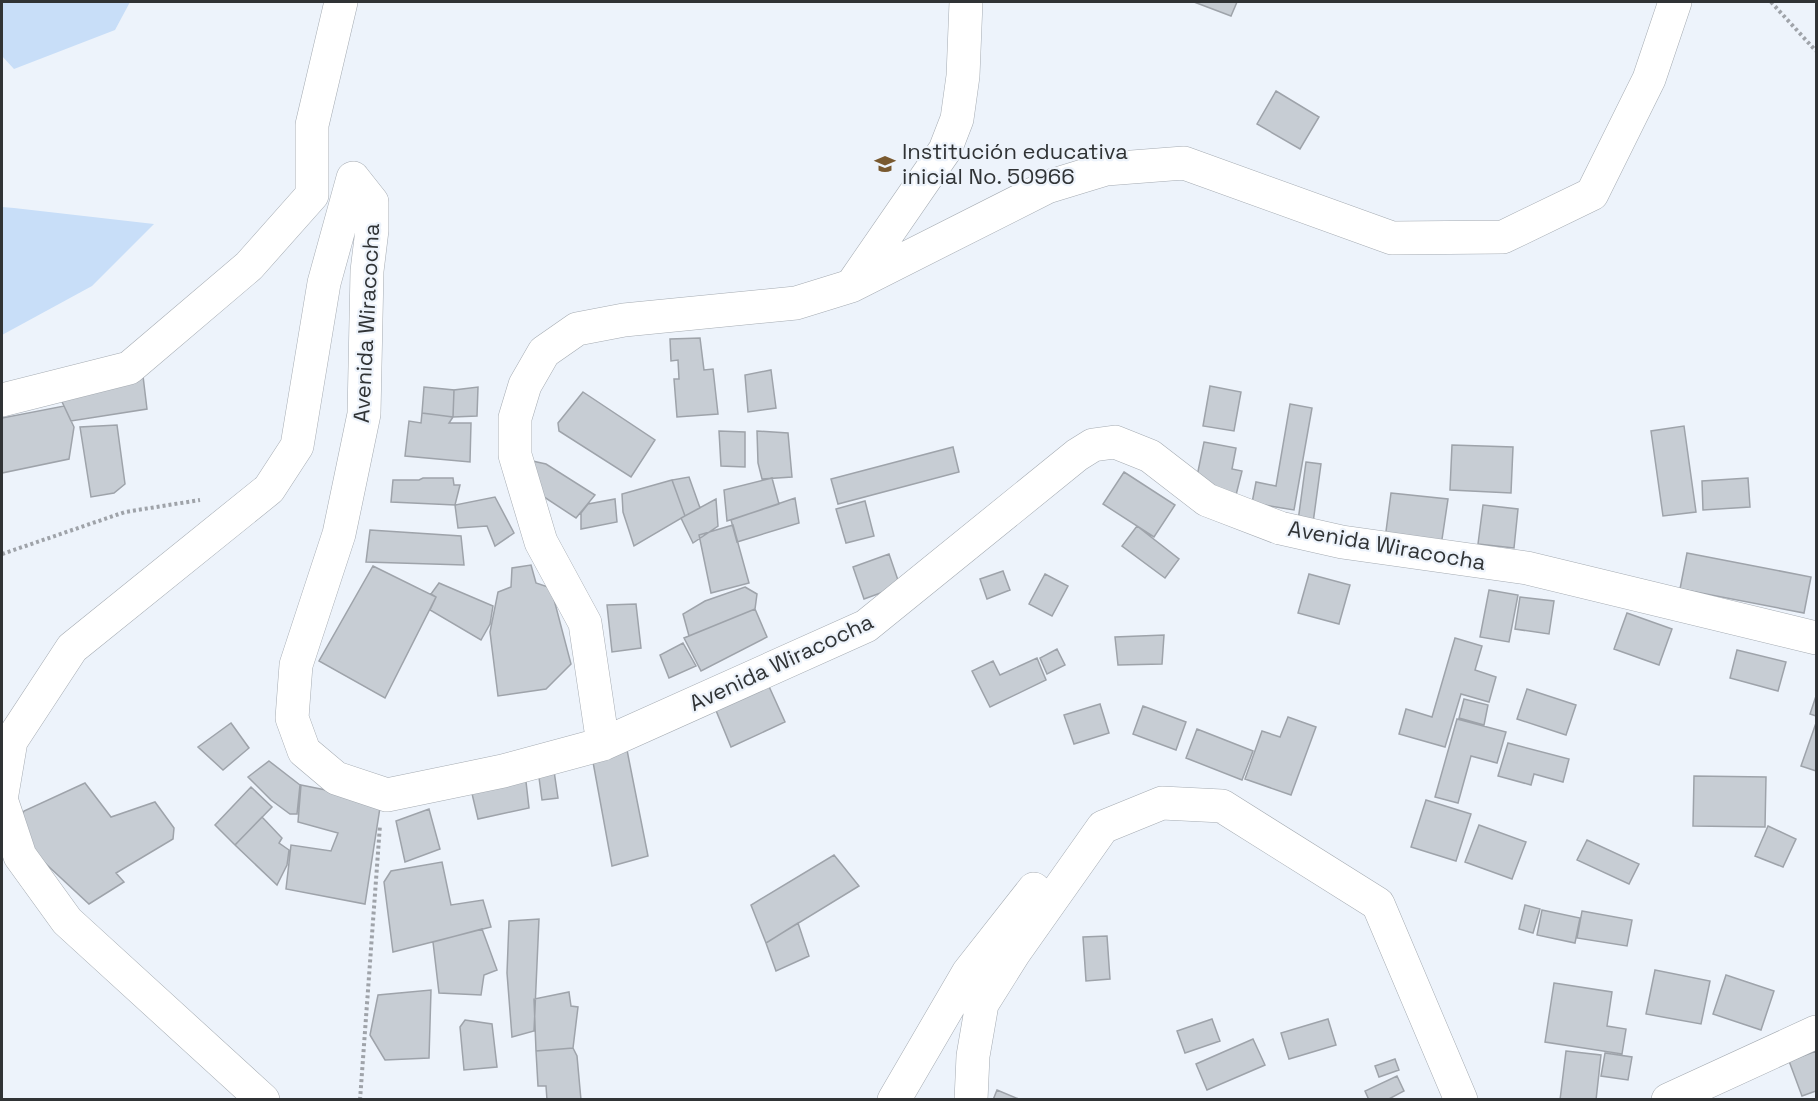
<svg xmlns="http://www.w3.org/2000/svg" width="1818" height="1101" font-family="'Space Grotesk',sans-serif">
<style>
.green{fill:#c8def8}
.building{fill:#c7cdd4;stroke:#9ea3aa;stroke-width:1.5}
.lines{fill:none;stroke-linecap:round;stroke-linejoin:round}
.minor-casing{stroke:#a5abb2;stroke-width:34}
.path{stroke:#9fa3a9;stroke-width:4;stroke-dasharray:3 3;stroke-linecap:butt}
.minor{stroke:#fff;stroke-width:33}
.labels{text-anchor:middle;dominant-baseline:central;stroke-width:4.5;stroke-linejoin:round;paint-order:stroke}
.poi-label{font-size:22px;fill:#303335;stroke:#edf3fb;text-anchor:start}
.street-label{font-size:22px;fill:#303335;stroke:#edf3fb}
</style>
<rect width="100%" height="100%" fill="#edf3fb"/>
<path class="green" d="M2 2H130L115 30 14 69 2 56Z
M2 207 14 208 154 224 92 286 2 335Z"/>
<path class="building" d="M1194 2H1237L1231 16Z
M1276 91 1319 117 1300 149 1257 124Z
M700 338 704 370 713 369 718 414 677 417 674 379H679L678 360 671 361 670 339Z
M771 370 776 408 748 412 745 375Z
M143 376 147 409 71 421 57 391Z
M1210 386 1241 392 1234 431 1203 426Z
M424 387 454 390 453 417 422 413Z
M478 387 477 416 453 417 454 390Z
M583 392 655 440 631 477 559 431 558 423Z
M1290 404 1312 408 1294 510 1252 503 1256 482 1276 486Z
M64 406 74 427 69 459 2 473V418Z
M422 413 453 417 449 423H471L470 462 405 456 409 421 421 423Z
M117 425 125 484 114 493 91 497 80 427Z
M1684 426 1696 512 1663 516 1651 431Z
M719 431 745 432V467L721 466Z
M757 431 788 433 792 477 762 479 758 463Z
M1204 442 1236 448 1232 469 1242 471 1236 495 1195 486Z
M1452 445 1513 447 1511 493 1450 490Z
M953 447 959 472 838 504 831 479Z
M528 460 546 464 595 495 576 518 532 489Z
M1306 462 1321 464 1313 523 1298 521Z
M1124 472 1175 505 1154 537 1103 504Z
M689 477 700 508 685 516 672 480Z
M423 478H453L454 485H460L455 505 391 502 393 480H419Z
M772 478 779 504 727 521 724 490Z
M1748 478 1750 507 1703 510 1702 481Z
M672 480 685 516 634 546 623 512 622 494Z
M1391 493 1448 499 1441 546 1385 539Z
M495 497 514 533 495 546 487 526 458 528 455 505Z
M795 498 799 523 737 542 731 520Z
M615 499 617 522 581 529V513L588 504Z
M716 499 718 526 693 543 681 518Z
M865 501 874 536 846 543 836 509Z
M1483 505 1518 509 1514 548 1478 544Z
M733 525 749 583 711 593 699 535Z
M1137 526 1179 559 1165 578 1122 546Z
M370 530 461 536 464 565 366 562Z
M1687 553 1811 577 1804 613 1680 589Z
M889 554 900 586 864 599 853 567Z
M531 565 536 583 551 588 571 664 546 689 498 696 490 632 498 592 511 587 512 568Z
M373 566 436 597 385 698 319 661Z
M1003 571 1010 590 987 599 980 579Z
M1045 574 1068 586 1052 616 1029 604Z
M1309 574 1350 585 1339 624 1298 613Z
M439 583 493 606 490 624 481 640 430 610 436 597 431 594Z
M745 587 757 594 755 609 689 636 683 614 705 601Z
M1489 590 1518 595 1509 642 1480 637Z
M1520 597 1554 601 1549 634 1515 629Z
M636 604 641 648 612 652 607 605Z
M755 609 767 637 701 671 684 638Z
M1627 613 1672 629 1659 665 1614 649Z
M1164 635 1162 664 1118 665 1115 637Z
M1455 638 1482 646 1475 670 1496 677 1489 702 1461 694 1445 747 1399 734 1406 709 1432 717Z
M683 643 696 666 669 678 660 655Z
M1057 649 1065 665 1047 674 1040 658Z
M1737 650 1786 662 1778 691 1730 678Z
M1037 658 1046 680 990 707 972 671 993 661 1000 675Z
M767 682 785 722 731 747 715 708Z
M1527 689 1576 705 1566 735 1517 719Z
M1816 696V716L1810 714Z
M1464 699 1488 705 1484 725 1459 718Z
M1100 704 1109 733 1074 744 1064 715Z
M1143 706 1186 722 1176 750 1133 734Z
M1288 717 1316 727 1291 795 1245 779 1262 731 1280 737Z
M1457 719 1506 732 1497 763 1471 756 1458 803 1435 797Z
M231 723 249 748 223 770 198 747Z
M1816 723V771L1801 766Z
M1197 729 1253 751 1242 780 1186 758Z
M1508 743 1569 759 1563 782 1534 774 1531 785 1498 776Z
M627 750 648 856 612 866 593 762Z
M269 761 300 785 297 814H290L271 800 248 777Z
M538 770 554 771 558 798 542 800Z
M525 773 529 808 478 819 469 781Z
M1694 776 1766 777 1765 827 1693 826Z
M85 783 111 817 155 802 174 828 173 839 116 873 124 882 89 904 32 851 16 827 24 811Z
M301 785 381 801 365 904 286 889 291 845 331 851 338 833 298 822Z
M251 787 272 807 235 845 215 825Z
M1426 800 1471 814 1456 861 1411 847Z
M429 809 440 849 405 862 396 821Z
M262 817 282 838 279 843 289 850 287 865 277 885 235 845Z
M1479 825 1526 842 1512 879 1465 862Z
M1768 826 1796 839 1783 867 1755 856Z
M1587 840 1639 864 1629 884 1577 860Z
M834 855 859 886 766 943 751 905Z
M442 862 451 905 483 900 491 927 393 952 384 882 391 871Z
M1525 905 1540 909 1533 933 1519 929Z
M1542 910 1580 918 1575 943 1537 935Z
M1582 911 1632 920 1627 946 1577 938Z
M539 919 534 1031 512 1037 507 973 509 921Z
M798 923 809 956 776 971 766 943Z
M482 929 497 970 484 975 481 995 439 993 433 942Z
M1107 936 1110 979 1086 981 1083 937Z
M1655 970 1710 981 1701 1024 1646 1014Z
M1726 975 1774 991 1761 1030 1713 1014Z
M1554 983 1612 992 1607 1026 1626 1029 1622 1054 1545 1042Z
M431 990 429 1058 385 1060 370 1035 378 995Z
M569 992 571 1006 578 1007 573 1048 536 1051 534 999Z
M1212 1019 1220 1041 1185 1053 1177 1031Z
M1328 1019 1336 1045 1289 1059 1281 1033Z
M465 1020 492 1024 497 1067 464 1070 460 1027Z
M1253 1039 1265 1065 1207 1090 1196 1064Z
M573 1048 577 1056 581 1100H547L546 1086H538L536 1051Z
M1566 1051 1601 1055 1596 1100H1560Z
M1816 1051V1091L1802 1096 1789 1061Z
M1605 1053 1632 1057 1628 1080 1601 1076Z
M1395 1059 1399 1070 1379 1077 1375 1066Z
M1397 1076 1404 1091 1387 1100H1369L1365 1091Z
M997 1090 1021 1100H993Z"/>
<g class="lines">
<g class="minor-casing">
<path id="minor" d="M353 178 372 202V230L367 271 364 414 339 534 296 665 292 718 304 751 336 778 387 795 503 771 603 744 866 626 1077 455 1093 445 1115 442 1150 456 1207 500 1280 528 1342 542 1527 568 1816 638
M854 282 945 150 957 119 963 76 966 2
M2 400 129 368 249 266 312 195V125L341 2
M603 744 585 623 541 542 515 455V418L525 385 544 352 577 329 624 320 796 303 851 286 1047 187 1106 169 1184 163 1392 238 1503 237 1592 194 1649 79 1675 2
M2 794 11 741 72 648 269 489 297 446 324 283 353 178
M2 802 20 856 67 921 263 1100
M894 1100 968 973 1034 889
M971 1100 973 1056 982 1004 1014 953 1103 827 1162 803 1222 806 1378 904 1461 1100
M1668 1100 1816 1032"/>
</g>
<path class="path" d="M1771 2 1816 51
M2 554 125 512 200 500
M360 1100 380 825"/>
<use href="#minor" class="minor"/>
</g>
<defs>
<g id="school-bare" transform="scale(1.62)"><path d="M0-5L7-2L0 1L-7-2ZM-4 1L0 2.5L4 1V4Q0 6-4 4Z" fill="#79592f" stroke="#edf3fb" stroke-width="2.5" paint-order="stroke"/></g>
</defs>
<g fill-rule="evenodd">
<use href="#school-bare" x="885" y="164"/>
</g>
<g class="labels">
<g class="poi-label">
<text x="902" y="151">Institución educativa<tspan x="902" dy="25">inicial No. 50966</tspan></text>
</g>
<g class="street-label">
<text transform="translate(366 323) rotate(-87)">Avenida Wiracocha</text>
<text transform="translate(1387 545) rotate(10)">Avenida Wiracocha</text>
<text transform="translate(781 662) rotate(-25)">Avenida Wiracocha</text>
</g>
</g>
<rect width="1818" height="1101" fill="none" stroke="#303335" stroke-width="6"/>
</svg>
